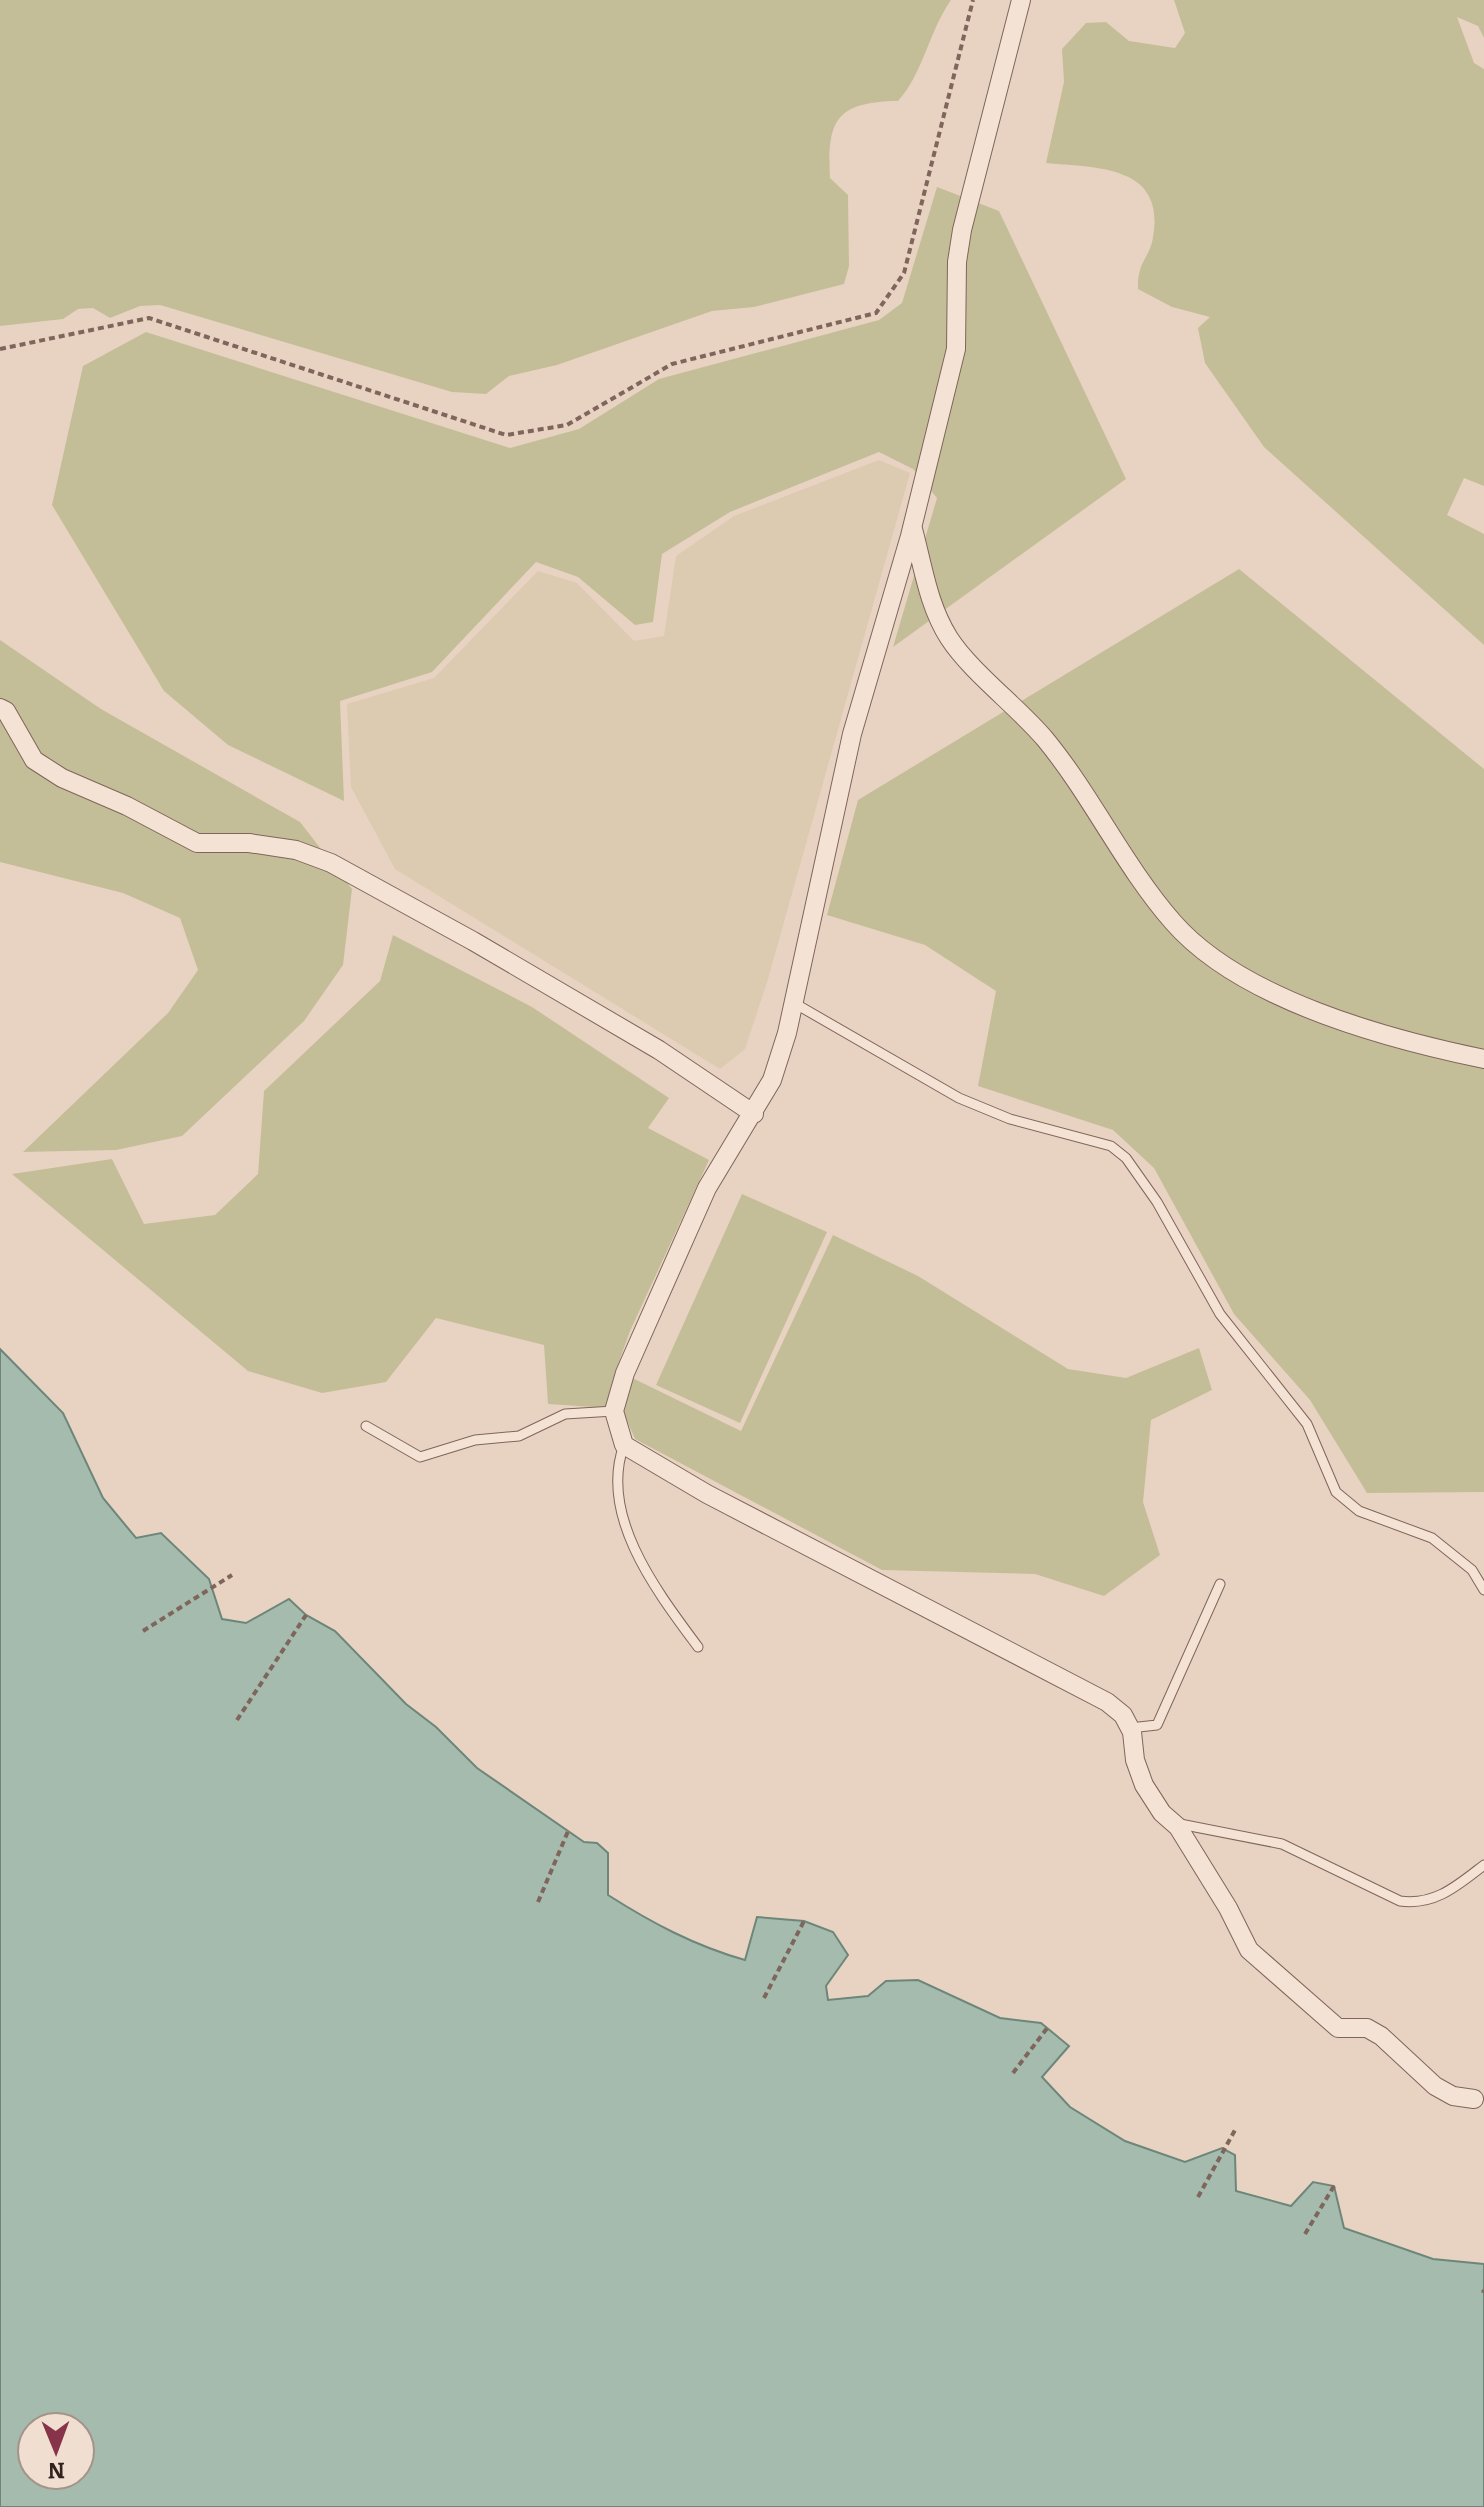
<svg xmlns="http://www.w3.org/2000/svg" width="1484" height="2507" font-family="Bitter,serif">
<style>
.farmland{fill:#dccab1}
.green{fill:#c4be98}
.water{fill:#a4bbae;stroke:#6c877a;stroke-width:2;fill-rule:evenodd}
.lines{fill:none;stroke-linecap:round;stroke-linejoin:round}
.lane-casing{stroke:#7f655b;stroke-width:11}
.street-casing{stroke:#7f655b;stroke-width:20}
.path{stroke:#7f655b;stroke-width:4;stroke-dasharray:6 4;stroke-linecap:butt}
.lane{stroke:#f4e2d4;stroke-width:9}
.street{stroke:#f4e2d4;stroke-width:18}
</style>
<rect width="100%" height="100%" fill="#e8d3c2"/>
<path class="farmland" d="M879 460 910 473 768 979 745 1049 720 1069 395 869 351 787 347 704 434 678 538 571 577 583 634 641 664 636 676 556 734 516Z"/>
<path class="green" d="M0 0H951C929 31 923 74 898 101 837 102 827 119 830 178L848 195 849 266 844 284 754 307 712 311 557 365 509 376 486 394 452 392 160 305 140 306 110 318 93 308 78 309 63 319 0 326Z
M1174 0H1484V38L1478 26 1457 17 1474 63 1484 69V486L1464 478 1447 515 1484 534V645L1264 447 1205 363 1198 328 1210 317 1172 307 1138 289C1137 261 1150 258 1153 237 1166 164 1095 168 1046 163L1064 82 1062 49 1086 23 1106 22 1129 41 1175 48 1185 33Z
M937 187 999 211 1126 479 893 647 937 498 913 469 879 452 730 512 662 554 653 622 635 625 578 577 536 562 432 672 340 701 344 801 228 745 164 691 52 505 83 366 146 332 510 448 579 429 659 379 879 320 902 303Z
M1239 569 1484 769V1492L1367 1493 1310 1400 1234 1314 1154 1168 1113 1130 978 1086 996 991 925 945 827 915 858 800Z
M0 640 101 709 300 822 352 889 343 965 304 1021 182 1136 116 1150 23 1152 168 1013 198 970 180 918 123 893 0 862Z
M393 935 532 1007 669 1098 648 1128 709 1160 630 1331 616 1370 741 1431 833 1235 918 1276 1068 1369 1126 1378 1199 1348 1212 1390 1151 1420 1143 1502 1160 1555 1104 1596 1035 1574 882 1570 635 1439 622 1409 548 1404 544 1345 436 1318 386 1382 322 1393 248 1371 12 1174 112 1159 144 1224 215 1215 258 1174 264 1091 380 981Z
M742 1194 827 1232 740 1423 656 1385Z"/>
<path class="water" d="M0 1349 63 1413 103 1498 136 1538 161 1533 209 1579 222 1619 246 1623 289 1599 306 1615 335 1631 406 1704 436 1727 477 1768 584 1842 597 1843 608 1853V1895C652 1923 695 1946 745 1960L757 1917 804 1921 833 1932 848 1955 826 1986 828 2000 868 1996 886 1981 918 1980 1000 2018 1041 2023 1069 2046 1042 2077 1070 2107 1125 2141 1185 2162 1222 2148 1235 2155 1236 2191 1291 2206 1313 2182 1334 2186 1344 2228 1433 2259 1484 2264V2507H0ZM32 2427H80V2475H32Z"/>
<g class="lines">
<g class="lane-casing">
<path id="lane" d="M794 1003 959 1098 1010 1119 1111 1146 1126 1158 1157 1202 1220 1314 1307 1424 1336 1492 1359 1511 1432 1538 1472 1570 1484 1590
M366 1426 420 1457 475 1440 519 1436 565 1414 614 1411
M624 1445C598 1516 658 1593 698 1647
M1130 1728 1157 1725 1220 1584
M1175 1823 1282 1844 1400 1901C1435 1906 1458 1885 1484 1865"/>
</g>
<g class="street-casing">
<path id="street" d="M1021 0 962 230 957 262 956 349 910 536 852 734 787 1033 772 1080 707 1188 625 1373 614 1411 624 1445 707 1494 1107 1702 1123 1715 1132 1732 1135 1760 1144 1785 1162 1813 1178 1827 1228 1908 1249 1950 1338 2028H1367L1381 2036 1435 2086 1453 2096 1474 2099
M913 529C923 566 928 605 949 638 971 672 1017 706 1045 739 1092 796 1124 866 1173 922 1240 999 1387 1039 1484 1059
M0 708 6 711 34 760 62 778 127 806 197 843H249L296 850 331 863 473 941 659 1050 754 1114"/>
</g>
<path class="path" d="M0 349 149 318 506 435 567 425 672 364 876 313 904 273 973 0
M143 1631 232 1575
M237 1720 306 1615
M538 1902 569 1829
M764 1998 804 1921
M1013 2073 1048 2027
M1198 2197 1235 2130
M1305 2234 1334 2186
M1483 2293 1484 2290"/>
<use href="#lane" class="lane"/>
<use href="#street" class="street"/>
</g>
<g transform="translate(56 2451) rotate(179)"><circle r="38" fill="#f0dfd1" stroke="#a49389" stroke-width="2"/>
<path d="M0-6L14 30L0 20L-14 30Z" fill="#873349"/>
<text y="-12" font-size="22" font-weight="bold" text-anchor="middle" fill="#31221e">N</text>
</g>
</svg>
